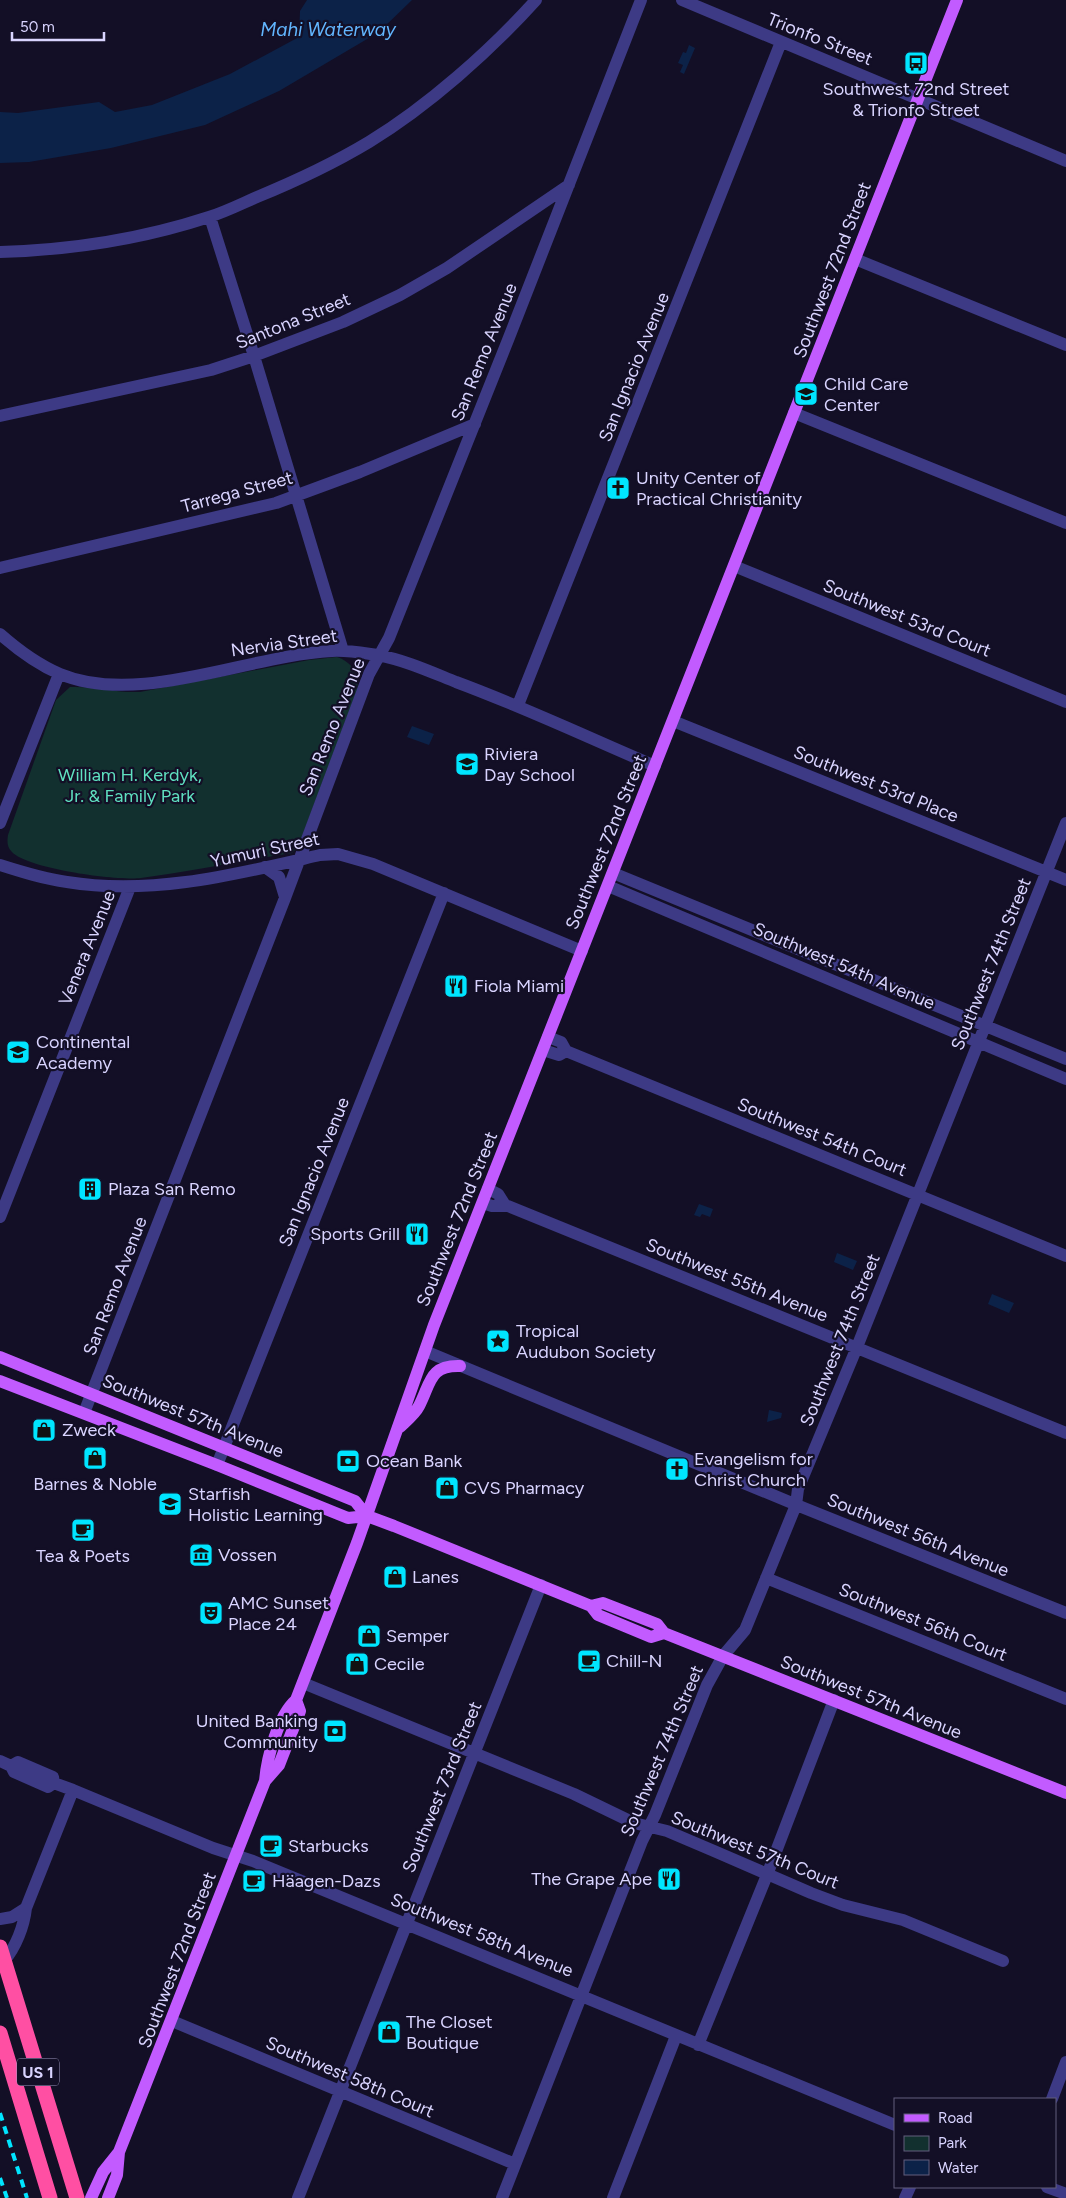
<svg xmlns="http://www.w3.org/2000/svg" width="1066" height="2198" font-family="Figtree,sans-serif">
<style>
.green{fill:#12302f}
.water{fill:#0c2248}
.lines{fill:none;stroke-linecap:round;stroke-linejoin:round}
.minor{stroke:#3d3a85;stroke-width:12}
.major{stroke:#c25bff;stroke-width:12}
.highway{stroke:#ff4fa3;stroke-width:15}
.rail{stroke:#00e5ff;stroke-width:4;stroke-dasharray:8 6;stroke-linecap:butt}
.labels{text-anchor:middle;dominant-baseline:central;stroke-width:4.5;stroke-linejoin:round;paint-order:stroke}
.shield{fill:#130f26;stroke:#9e99be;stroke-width:1}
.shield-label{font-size:16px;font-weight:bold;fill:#d9d4ff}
.street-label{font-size:18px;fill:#d9d4ff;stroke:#130f26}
.poi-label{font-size:18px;fill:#d9d4ff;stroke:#130f26;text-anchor:start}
.park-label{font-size:18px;fill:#5fe0c0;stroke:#130f26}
.water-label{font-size:19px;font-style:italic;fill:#62b6ff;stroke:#130f26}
</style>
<rect width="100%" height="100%" fill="#130f26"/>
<path class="green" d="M337 657C352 662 360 674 357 690L298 847 292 853C242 861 192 871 141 878 118 881 28 869 12 852 7 847 7 842 8 835L56 700 70 687C94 686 117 693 140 692L309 660Z"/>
<path class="water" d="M307 0H412L379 32 279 91 205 125 111 148 29 162 0 163V112L18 113 99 102 115 112 152 105 230 74 299 37 300 11Z
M689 45 695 48 684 74 680 72 683 65 678 63 683 52 686 53Z
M412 726 434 734 429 745 407 737Z
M699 1204 713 1209 710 1217 702 1214 700 1217 694 1215Z
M837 1253 857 1261 853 1270 834 1262Z
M992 1294 1014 1303 1009 1313 988 1304Z
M769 1410 782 1413 781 1418 767 1422Z"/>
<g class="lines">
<path class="minor" d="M682 0 1066 161
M210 217 254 356 343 651
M0 252C70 250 142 239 209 217 225 212 241 204 257 197 296 181 334 163 369 142 428 106 490 51 536 0
M855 259 1066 345
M794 413 1066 523
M0 416 211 370 254 356 343 322 400 295 447 268 569 185
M734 566 1066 702
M0 568 276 503 360 472 475 424
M0 634C17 649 39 665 60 674 139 707 249 655 332 651 347 650 363 653 377 655 405 660 431 672 456 682 524 707 589 738 655 766
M518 705 781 42
M673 721 1066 880
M0 823 59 674
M0 865C22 872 44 879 67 882 152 896 237 874 320 855L338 854 373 864 582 951
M265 867 279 877 285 897
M613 873 1066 1059
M608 886 1066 1079
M548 1037 561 1042 566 1051 1066 1256
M543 1050 559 1055 566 1051
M488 1189 498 1194 505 1205
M483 1203 492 1206H508L1066 1433
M0 1217 130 887
M425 1351 804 1508 1066 1613
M84 1413 285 898 369 674 389 638 508 340 641 0
M217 1465 444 893
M766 1578 1066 1699
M303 1683 574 1794 634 1823 667 1831 714 1851 811 1893 843 1905 903 1920 1003 1961
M0 1761 11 1766 14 1772 48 1787 54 1783 73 1790 213 1848 253 1861 895 2125
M11 1766 18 1762 53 1777 54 1783
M0 1919 12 1917 26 1908
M4 1961C16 1947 24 1926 26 1908L73 1790
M172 2021 515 2164
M698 2045 767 1875 834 1700
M1052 2099 1066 2062
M1047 2187 1066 2194
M298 2198 541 1585
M502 2198 642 1841 655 1815 707 1685 723 1656 745 1630 796 1505 798 1489 857 1347 1066 823
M613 2198 676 2036
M905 2198 910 2187"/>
<path class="major" d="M0 1357 355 1501 367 1516
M0 1381 217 1465 348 1518 367 1516 394 1526 591 1606 598 1615 651 1637 664 1633
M400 1427C406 1421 415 1414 419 1406 431 1383 429 1365 460 1366
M591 1606 603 1603 657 1624 664 1633 1066 1793
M265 1781 279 1765 300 1711 296 1700
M91 2198 103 2172 119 2152
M108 2198 117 2175 119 2152 265 1781C267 1757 278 1716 296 1700L357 1543 434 1325 957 0"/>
<path class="highway" d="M0 1947 77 2198
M0 2033 50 2198"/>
<path class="rail" d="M0 2113 27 2198
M0 2178 7 2198"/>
</g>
<defs>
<g id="bus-square" transform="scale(1.25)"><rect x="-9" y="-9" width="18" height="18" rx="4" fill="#00e5ff" stroke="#130f26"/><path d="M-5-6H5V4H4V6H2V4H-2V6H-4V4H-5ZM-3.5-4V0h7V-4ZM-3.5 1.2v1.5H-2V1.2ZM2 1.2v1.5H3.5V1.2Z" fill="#111"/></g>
<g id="school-square" transform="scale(1.25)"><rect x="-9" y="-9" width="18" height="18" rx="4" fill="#00e5ff" stroke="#130f26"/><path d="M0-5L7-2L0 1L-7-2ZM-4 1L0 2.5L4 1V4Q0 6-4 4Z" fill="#111"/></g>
<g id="church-square" transform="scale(1.25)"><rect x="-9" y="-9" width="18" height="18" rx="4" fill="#00e5ff" stroke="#130f26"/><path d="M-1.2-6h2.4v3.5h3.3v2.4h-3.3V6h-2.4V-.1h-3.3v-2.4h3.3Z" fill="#111"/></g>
<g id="restaurant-square" transform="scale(1.25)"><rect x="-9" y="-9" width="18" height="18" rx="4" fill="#00e5ff" stroke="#130f26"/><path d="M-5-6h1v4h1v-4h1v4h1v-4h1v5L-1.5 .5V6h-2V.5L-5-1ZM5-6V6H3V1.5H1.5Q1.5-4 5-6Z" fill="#111"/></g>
<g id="building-square" transform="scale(1.25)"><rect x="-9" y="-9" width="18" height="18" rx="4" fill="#00e5ff" stroke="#130f26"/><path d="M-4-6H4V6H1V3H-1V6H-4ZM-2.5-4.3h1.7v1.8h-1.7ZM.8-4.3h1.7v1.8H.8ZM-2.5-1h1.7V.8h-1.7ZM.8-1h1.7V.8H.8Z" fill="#111"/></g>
<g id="sight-square" transform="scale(1.25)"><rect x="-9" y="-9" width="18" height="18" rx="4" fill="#00e5ff" stroke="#130f26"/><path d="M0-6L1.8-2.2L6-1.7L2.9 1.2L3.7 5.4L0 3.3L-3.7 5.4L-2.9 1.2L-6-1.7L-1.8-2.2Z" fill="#111"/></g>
<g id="shop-square" transform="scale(1.25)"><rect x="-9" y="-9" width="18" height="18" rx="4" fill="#00e5ff" stroke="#130f26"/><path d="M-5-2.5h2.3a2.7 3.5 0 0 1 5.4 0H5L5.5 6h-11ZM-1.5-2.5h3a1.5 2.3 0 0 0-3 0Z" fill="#111"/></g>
<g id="bank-square" transform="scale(1.25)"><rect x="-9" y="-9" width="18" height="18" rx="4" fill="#00e5ff" stroke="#130f26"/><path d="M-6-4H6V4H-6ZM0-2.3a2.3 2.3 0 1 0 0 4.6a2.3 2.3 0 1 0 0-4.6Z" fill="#111"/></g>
<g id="cafe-square" transform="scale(1.25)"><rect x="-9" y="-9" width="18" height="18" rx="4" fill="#00e5ff" stroke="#130f26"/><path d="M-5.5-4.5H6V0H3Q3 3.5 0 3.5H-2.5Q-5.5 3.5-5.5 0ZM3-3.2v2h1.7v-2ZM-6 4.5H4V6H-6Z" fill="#111"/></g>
<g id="museum-square" transform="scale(1.25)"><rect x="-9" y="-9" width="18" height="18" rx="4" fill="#00e5ff" stroke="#130f26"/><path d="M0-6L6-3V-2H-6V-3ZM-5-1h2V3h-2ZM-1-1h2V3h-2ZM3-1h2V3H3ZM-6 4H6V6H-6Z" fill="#111"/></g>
<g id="theatre-square" transform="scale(1.25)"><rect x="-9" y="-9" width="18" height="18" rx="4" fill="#00e5ff" stroke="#130f26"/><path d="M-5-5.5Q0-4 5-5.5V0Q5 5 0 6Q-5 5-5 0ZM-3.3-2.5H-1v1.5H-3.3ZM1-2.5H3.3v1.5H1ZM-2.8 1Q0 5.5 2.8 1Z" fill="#111"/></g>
</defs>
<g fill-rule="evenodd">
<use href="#bus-square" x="916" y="63"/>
<use href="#school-square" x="806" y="394"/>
<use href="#church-square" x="618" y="488"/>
<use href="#school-square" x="467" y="764"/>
<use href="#restaurant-square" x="456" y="986"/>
<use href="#school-square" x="18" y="1052"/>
<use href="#building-square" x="90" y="1189"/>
<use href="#restaurant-square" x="417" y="1234"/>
<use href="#sight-square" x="498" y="1341"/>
<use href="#shop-square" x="44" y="1430"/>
<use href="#shop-square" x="95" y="1458"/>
<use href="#bank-square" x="348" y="1461"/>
<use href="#church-square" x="677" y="1469"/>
<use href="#shop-square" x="447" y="1488"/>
<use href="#school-square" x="170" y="1504"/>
<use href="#cafe-square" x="83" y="1530"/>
<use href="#museum-square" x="201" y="1555"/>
<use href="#shop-square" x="395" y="1577"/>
<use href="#theatre-square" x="211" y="1613"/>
<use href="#shop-square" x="369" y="1636"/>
<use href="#cafe-square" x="589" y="1661"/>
<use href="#shop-square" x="357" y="1664"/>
<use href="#bank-square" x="335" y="1731"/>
<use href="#cafe-square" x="271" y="1846"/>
<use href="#restaurant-square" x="669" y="1879"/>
<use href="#cafe-square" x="254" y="1881"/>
<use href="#shop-square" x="389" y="2032"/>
</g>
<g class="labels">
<rect class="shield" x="17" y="2058.5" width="42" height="27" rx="4"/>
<g class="shield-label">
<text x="38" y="2072">US 1</text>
</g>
<g class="street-label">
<text transform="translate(820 39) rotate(22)">Trionfo Street</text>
<text transform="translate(832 270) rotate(-69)">Southwest 72nd Street</text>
<text transform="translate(293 321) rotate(-22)">Santona Street</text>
<text transform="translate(484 352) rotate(-68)">San Remo Avenue</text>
<text transform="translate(634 367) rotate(-68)">San Ignacio Avenue</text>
<text transform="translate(237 492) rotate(-15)">Tarrega Street</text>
<text transform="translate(907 618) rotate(22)">Southwest 53rd Court</text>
<text transform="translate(284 643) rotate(-8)">Nervia Street</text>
<text transform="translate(332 727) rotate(-68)">San Remo Avenue</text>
<text transform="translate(876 784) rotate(22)">Southwest 53rd Place</text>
<text transform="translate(606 842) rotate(-68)">Southwest 72nd Street</text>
<text transform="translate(265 850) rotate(-12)">Yumuri Street</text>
<text transform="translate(87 948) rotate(-68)">Venera Avenue</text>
<text transform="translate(991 964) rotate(-68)">Southwest 74th Street</text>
<text transform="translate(844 966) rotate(23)">Southwest 54th Avenue</text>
<text transform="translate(822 1137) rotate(22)">Southwest 54th Court</text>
<text transform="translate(314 1172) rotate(-68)">San Ignacio Avenue</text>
<text transform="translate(457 1219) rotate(-68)">Southwest 72nd Street</text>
<text transform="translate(737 1280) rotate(22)">Southwest 55th Avenue</text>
<text transform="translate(115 1286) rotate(-69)">San Remo Avenue</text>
<text transform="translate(840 1340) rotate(-68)">Southwest 74th Street</text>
<text transform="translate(193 1416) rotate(22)">Southwest 57th Avenue</text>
<text transform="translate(918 1535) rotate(22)">Southwest 56th Avenue</text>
<text transform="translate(923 1622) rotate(22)">Southwest 56th Court</text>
<text transform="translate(871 1697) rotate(22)">Southwest 57th Avenue</text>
<text transform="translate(662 1751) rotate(-67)">Southwest 74th Street</text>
<text transform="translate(442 1787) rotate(-68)">Southwest 73rd Street</text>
<text transform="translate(755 1850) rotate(22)">Southwest 57th Court</text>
<text transform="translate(482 1935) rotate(22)">Southwest 58th Avenue</text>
<text transform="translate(177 1960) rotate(-69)">Southwest 72nd Street</text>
<text transform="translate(350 2077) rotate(23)">Southwest 58th Court</text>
</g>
<g class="poi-label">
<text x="916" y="89" text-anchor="middle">Southwest 72nd Street<tspan x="916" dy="21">&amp; Trionfo Street</tspan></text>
<text x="824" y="384">Child Care<tspan x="824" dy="21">Center</tspan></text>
<text x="636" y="478">Unity Center of<tspan x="636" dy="21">Practical Christianity</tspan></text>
<text x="484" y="754">Riviera<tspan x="484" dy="21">Day School</tspan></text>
<text x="474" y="986">Fiola Miami</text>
<text x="36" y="1042">Continental<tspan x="36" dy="21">Academy</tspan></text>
<text x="108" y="1189">Plaza San Remo</text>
<text x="400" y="1234" text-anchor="end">Sports Grill</text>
<text x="516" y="1331">Tropical<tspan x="516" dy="21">Audubon Society</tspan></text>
<text x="62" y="1430">Zweck</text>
<text x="694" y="1459">Evangelism for<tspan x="694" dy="21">Christ Church</tspan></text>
<text x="366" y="1461">Ocean Bank</text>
<text x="95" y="1484" text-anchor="middle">Barnes &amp; Noble</text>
<text x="464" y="1488">CVS Pharmacy</text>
<text x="188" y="1494">Starfish<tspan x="188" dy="21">Holistic Learning</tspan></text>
<text x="218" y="1555">Vossen</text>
<text x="83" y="1556" text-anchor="middle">Tea &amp; Poets</text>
<text x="412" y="1577">Lanes</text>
<text x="228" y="1603">AMC Sunset<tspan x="228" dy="21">Place 24</tspan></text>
<text x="386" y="1636">Semper</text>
<text x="606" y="1661">Chill-N</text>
<text x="374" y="1664">Cecile</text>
<text x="318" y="1721" text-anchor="end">United Banking<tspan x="318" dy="21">Community</tspan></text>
<text x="288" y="1846">Starbucks</text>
<text x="652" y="1879" text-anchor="end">The Grape Ape</text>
<text x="272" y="1881">Häagen-Dazs</text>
<text x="406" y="2022">The Closet<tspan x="406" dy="21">Boutique</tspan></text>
</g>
<g class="park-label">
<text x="130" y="775">William H. Kerdyk,<tspan x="130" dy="21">Jr. &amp; Family Park</tspan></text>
</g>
<g class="water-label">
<text x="328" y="29">Mahi Waterway</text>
</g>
</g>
<rect x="894" y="2098" width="162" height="90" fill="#130f26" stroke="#625e7d"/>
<rect x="904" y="2114" width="25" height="8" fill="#c25bff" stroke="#625e7d"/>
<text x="938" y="2123" font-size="15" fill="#d9d4ff">Road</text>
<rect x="904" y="2136" width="25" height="15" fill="#12302f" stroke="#625e7d"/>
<text x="938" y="2148" font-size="15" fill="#d9d4ff">Park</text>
<rect x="904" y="2160" width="25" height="15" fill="#0c2248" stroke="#625e7d"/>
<text x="938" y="2173" font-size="15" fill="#d9d4ff">Water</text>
<path d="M12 32v8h92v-8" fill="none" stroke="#d9d4ff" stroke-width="2.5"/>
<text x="20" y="32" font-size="15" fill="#d9d4ff" stroke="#130f26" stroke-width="4" paint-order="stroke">50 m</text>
</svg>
